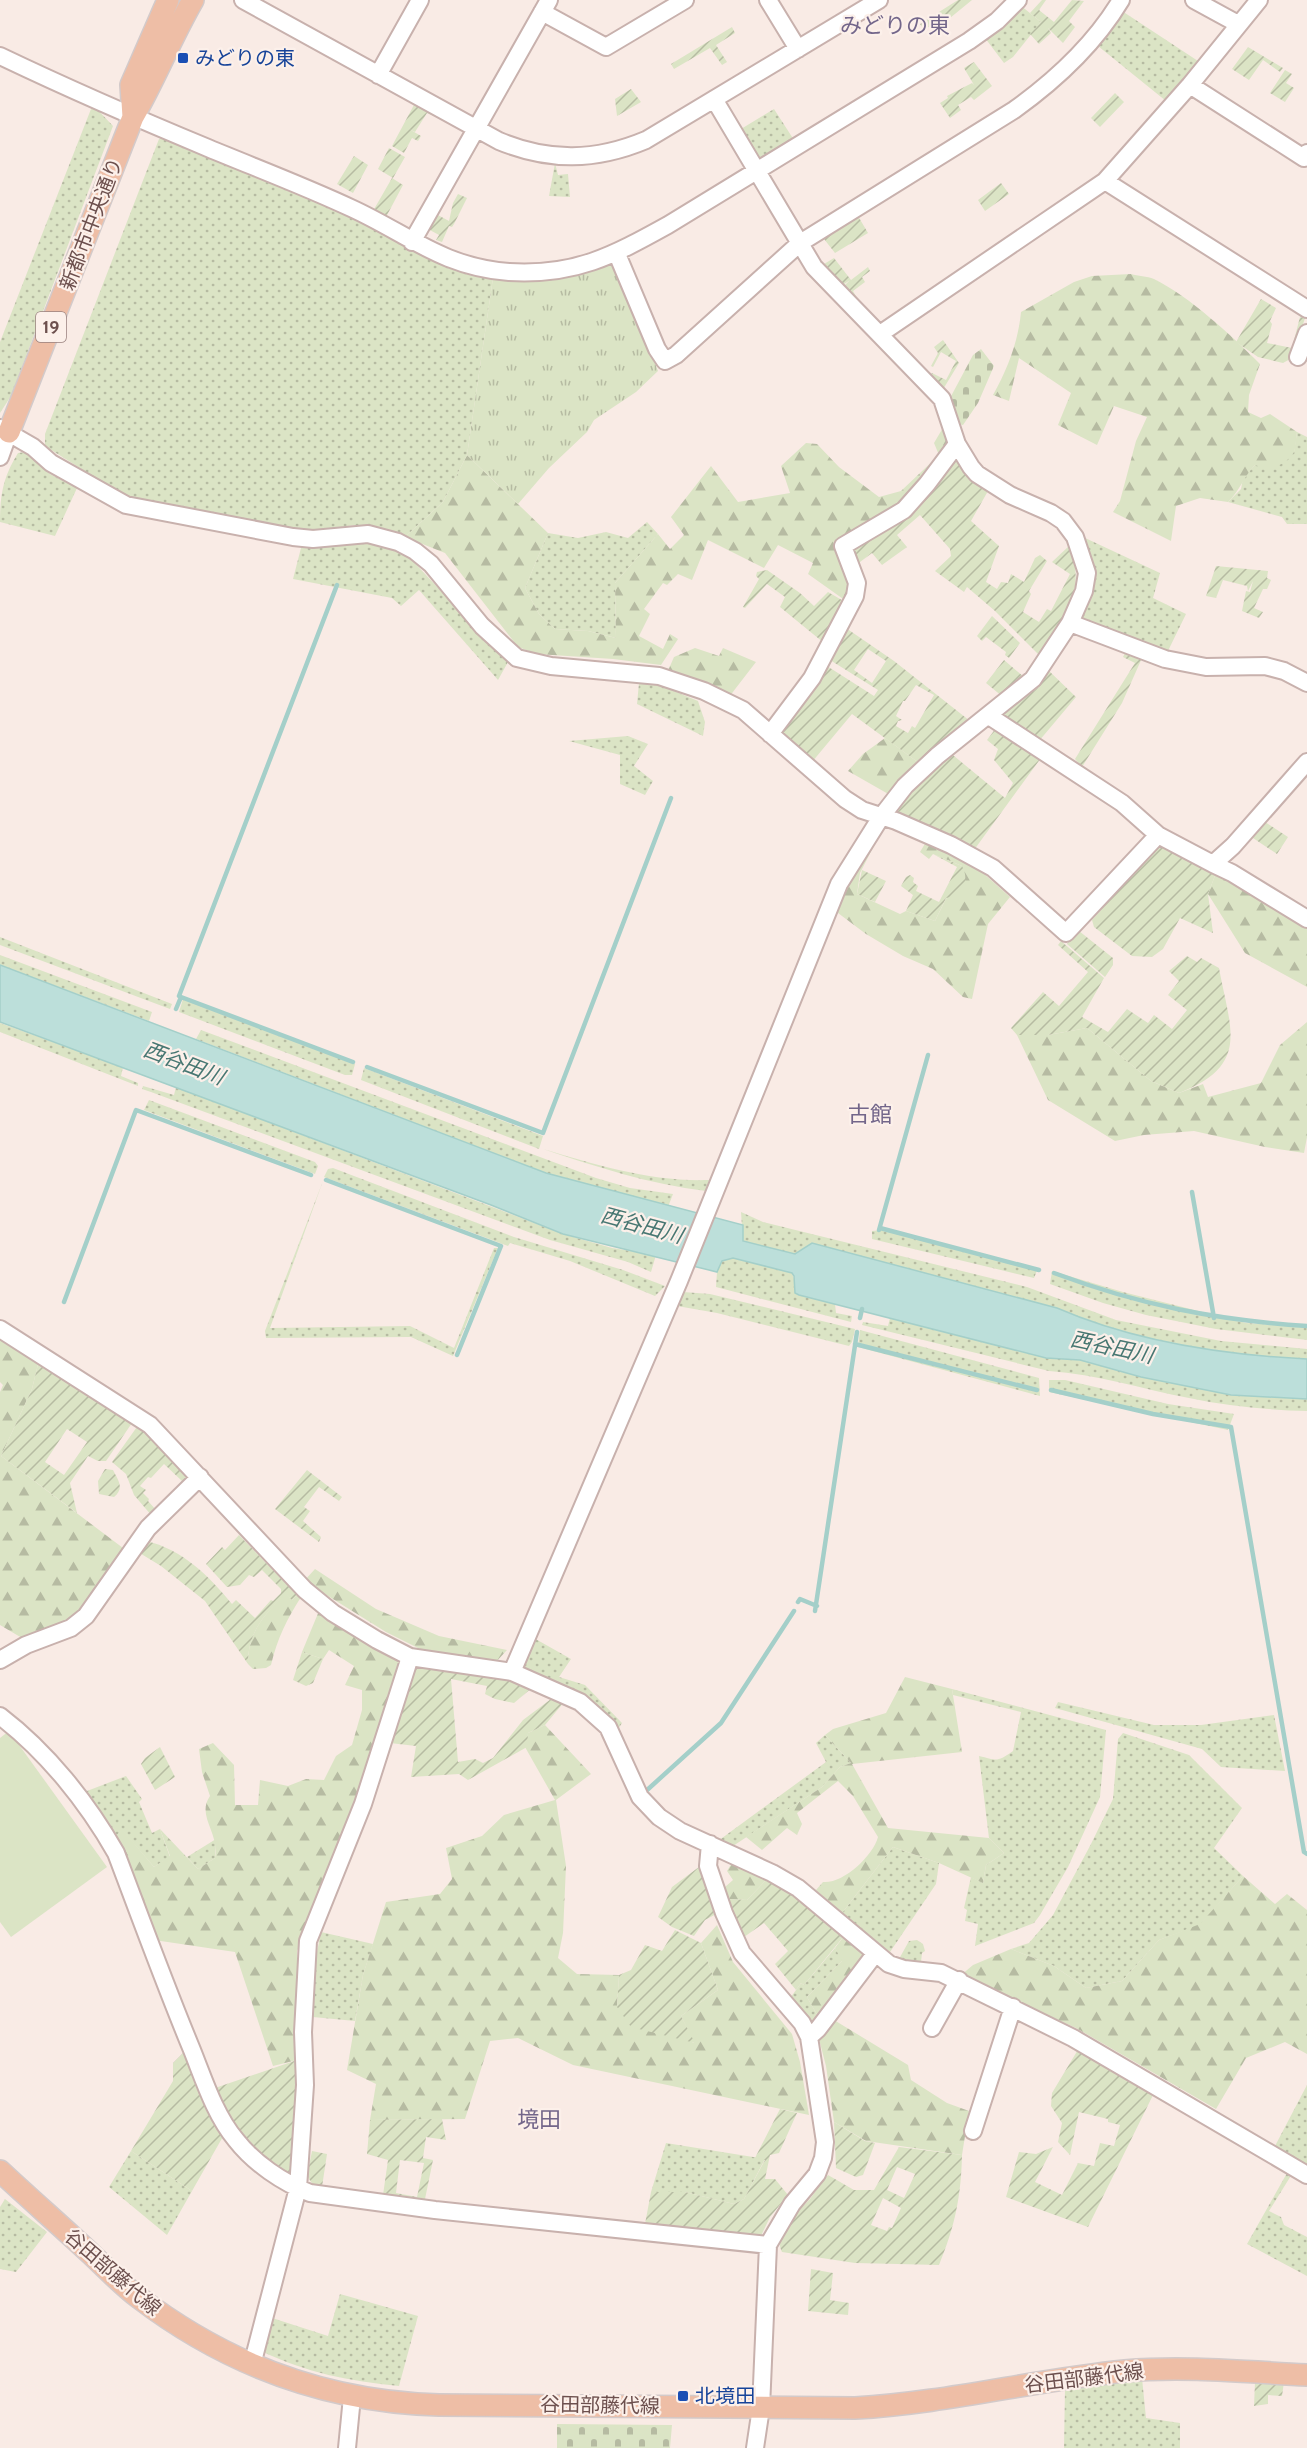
<svg xmlns="http://www.w3.org/2000/svg" width="1307" height="2448" font-family="Cabin,'Noto Sans JP',sans-serif">
<style>
.grass{fill:url(#grass-dots)}
.forest{fill:url(#forest-firs)}
.cemetery{fill:url(#cemetery-stones)}
.park{fill:url(#park-tufts)}
.garden{fill:url(#garden-furrows);fill-rule:evenodd}
.pitch{fill:#dbe4c5}
.water{fill:#bcdfda;stroke:#a4cfc9;stroke-width:1.5}
.lines{fill:none;stroke-linecap:round;stroke-linejoin:round}
.stream{stroke:#a4cfc9;stroke-width:4.5}
.minor-casing{stroke:#c8b1ad;stroke-width:20}
.major-casing{stroke:#d3caca;stroke-width:24}
.minor{stroke:#fff;stroke-width:16}
.major{stroke:#eebea6;stroke-width:21}
.transit-dot{fill:#1a4fb4;stroke:#fcf0ea;stroke-width:2}
.labels{text-anchor:middle;dominant-baseline:central;stroke-width:4.5;stroke-linejoin:round;paint-order:stroke}
.shield{fill:#fcf0ea;stroke:#98807d;stroke-width:1.5}
.shield-label{font-size:18px;font-weight:bold;fill:#6d504e}
.transit-label{font-size:20px;fill:#164399;stroke:#fcf0ea;text-anchor:start}
.street-label{font-size:20px;fill:#6d504e;stroke:#fcf0ea}
.water-label{font-size:21px;font-style:italic;fill:#477772;stroke:#fcf0ea}
.quarter-label{font-size:22px;fill:#73668a;stroke:#fcf0ea}
</style>
<defs>
<pattern id="grass-dots" width="8" height="8" patternUnits="userSpaceOnUse" patternTransform="scale(1.5)"><rect width="8" height="8" fill="#dbe4c5"/><path d="M2 2h.1M6 6h.1" fill="none" stroke="#b6bba2" stroke-width="1.8" stroke-linecap="round"/></pattern>
<pattern id="forest-firs" width="22" height="20" patternUnits="userSpaceOnUse" patternTransform="scale(1.5)"><rect width="22" height="20" fill="#dbe4c5"/><path d="M5 1l3.5 6h-7zM16 11l3.5 6h-7z" fill="#b6bba2"/></pattern>
<pattern id="cemetery-stones" width="16" height="16" patternUnits="userSpaceOnUse" patternTransform="scale(1.5)"><rect width="16" height="16" fill="#dbe4c5"/><path d="M2 7V4a2 2 0 0 1 4 0v3zM10 15v-3a2 2 0 0 1 4 0v3z" fill="#b6bba2"/></pattern>
<pattern id="park-tufts" width="24" height="20" patternUnits="userSpaceOnUse" patternTransform="scale(1.5)"><rect width="24" height="20" fill="#dbe4c5"/><path d="M3 7l-1-3M5 7V3M7 7l1-3M15 17l-1-3M17 17v-4M19 17l1-3" fill="none" stroke="#b6bba2"/></pattern>
<pattern id="garden-furrows" width="10" height="10" patternUnits="userSpaceOnUse" patternTransform="scale(1.5)"><rect width="10" height="10" fill="#dbe4c5"/><path d="M-1 1l2-2M0 10L10 0M9 11l2-2" fill="none" stroke="#b6bba2"/></pattern>
</defs>
<rect width="100%" height="100%" fill="#f9ebe5"/>
<path class="grass" d="M1020 5 1041 22 1013 57 1004 63 985 38Z
M1122 11 1198 61 1166 101 1098 46Z
M94 106 113 126 11 396 0 413V342L91 109Z
M774 109 794 140 765 158 757 156 741 129Z
M165 136C226 162 288 186 347 214 396 238 438 269 493 278L467 455 443 502 405 537 386 529 355 525 308 532 124 496 45 446V434L159 139Z
M555 163 558 175 568 174 570 197 549 196Z
M1297 432 1307 437V524H1287L1282 517 1228 502 1241 489 1243 478 1255 465 1294 452Z
M26 452 50 474 77 488 55 536 0 522C0 495 3 477 18 453Z
M647 522 658 534 615 583 616 638 588 631 555 629 539 614 525 588 548 533 578 538 606 532 628 538Z
M1083 537 1160 573 1153 598 1186 614 1166 655 1081 619 1079 616C1092 580 1097 573 1083 537Z
M371 543 396 549 410 558 508 662 498 680 419 590 401 606 392 598 293 579 301 548 329 544Z
M639 683 662 686 698 701 705 722 703 736 637 704Z
M628 736 648 744 634 766 653 781 645 795 620 784V755L569 741Z
M0 937 172 1004 170 1009 0 945Z
M0 955 152 1012 149 1021 0 965Z
M183 999 355 1064 352 1075H345L179 1012Z
M0 1023 123 1067 121 1076 138 1083V1086L0 1032Z
M201 1030 596 1178 630 1188 673 1194 668 1207 546 1173 196 1039Z
M364 1068 543 1136 539 1149 361 1080Z
M143 1086 174 1095 176 1087 563 1234 612 1248 656 1255 651 1272 628 1262 550 1240 151 1092 142 1089Z
M149 1100 315 1162 318 1166 315 1174 144 1110Z
M543 1149C597 1165 651 1182 709 1180L706 1191C649 1184 597 1167 543 1149Z
M333 1168 514 1237 623 1270 665 1286 655 1296 570 1261 510 1243 508 1246 324 1177 328 1169Z
M323 1181 270 1328 410 1326 454 1348 494 1248H498L453 1356 411 1337 266 1338 265 1331Z
M741 1212 763 1222 1027 1287 1116 1320 1221 1341 1307 1349V1359C1225 1355 1133 1341 1057 1308L812 1243 795 1254 743 1241Z
M883 1230 1038 1268 1034 1278 872 1239V1231Z
M733 1258 792 1273 799 1295 835 1304 836 1313 852 1316 851 1322 716 1287 717 1272 722 1261Z
M1052 1271 1123 1292 1246 1323 1307 1327V1340L1216 1329 1146 1315 1103 1303 1050 1284Z
M683 1292 710 1294 855 1329 852 1342 849 1346 717 1313 677 1306Z
M890 1318 1046 1358 1080 1360 1141 1377 1202 1389 1231 1395 1307 1399V1411C1267 1410 1227 1406 1189 1398 1142 1389 1096 1374 1049 1371L862 1325 863 1322 888 1326Z
M860 1330 1039 1378 1040 1396 858 1347Z
M1049 1380H1065L1168 1404 1234 1414 1228 1430 1049 1392Z
M532 1637 571 1659 559 1677 585 1685 622 1723 616 1732 554 1683 524 1668 522 1662Z
M952 1689 1106 1730 1100 1797 1068 1867 1040 1915 1034 1923 975 1946 978 1924 965 1921 967 1910 964 1908 971 1877 983 1883 986 1865 1004 1853 989 1838 979 1756C997 1760 996 1763 1013 1751L1021 1712 953 1695Z
M1058 1702 1154 1725H1201L1274 1715 1285 1771 1221 1767 1202 1749 1055 1708Z
M1123 1733 1189 1755 1242 1808 1214 1848 1243 1876 1200 1925 1159 1940 1122 1981 1086 1988 1054 1966 1011 1949 1029 1943 1053 1915 1091 1844 1113 1799 1118 1739Z
M825 1735 851 1763 840 1767 822 1787 730 1848 718 1841 826 1762 816 1743Z
M126 1776 142 1799 139 1802 152 1833 160 1829 170 1857 154 1867 122 1830 114 1839 84 1794 87 1791Z
M216 1839 215 1858 198 1869 187 1857Z
M893 1847 939 1863 936 1884 890 1952 842 1913Z
M321 1932 373 1944 363 1975 355 2021 313 2017 311 1982Z
M917 1940 923 1944 925 1951 922 1953 921 1962 899 1959 909 1941Z
M835 1948 843 1960 807 1997 820 2020 813 2024 791 1997 801 1983 804 1985Z
M1307 2085V2167L1277 2151 1275 2146Z
M666 2143 765 2159 744 2199 734 2204 685 2192H651Z
M131 2151 192 2191 167 2235 109 2187Z
M1287 2173 1292 2174 1269 2211 1281 2217 1284 2225 1307 2237V2276L1247 2244Z
M5 2199 47 2232 16 2272 0 2269V2207Z
M340 2294 418 2316 399 2386C349 2381 307 2373 261 2351L269 2317 328 2336Z
M1142 2378 1146 2418 1180 2423V2448H1064L1065 2388Z"/>
<path class="forest" d="M1131 274C1138 276 1147 276 1154 279 1189 296 1232 336 1260 364L1249 395 1248 412 1261 418 1270 414 1297 432C1296 438 1296 447 1294 452 1286 466 1268 471 1255 465 1242 479 1241 489 1228 502L1200 498 1176 506 1171 541 1113 512 1120 501 1136 441 1147 417 1114 406 1097 445 1058 425 1071 393 1019 358 1009 401 993 395C1008 368 1018 342 1021 312L1074 282 1092 276Z
M944 426 948 442 901 505 838 541 836 550 850 579 846 601 808 574 813 563 778 545 764 568 708 540 692 580 678 574 667 585 663 583 644 609 650 614 639 636 663 649 670 634 678 639 661 665 613 659 537 654 518 647 445 553 405 537 443 502 467 455 548 533 525 588 539 614 555 629 588 631 616 638 615 583 658 534 670 549 684 535 671 517 711 466 738 502 790 493 781 466 806 443 817 444 839 467 879 497 901 491 939 455 934 443Z
M695 648 719 656 723 648 756 662 729 697 667 673 674 657Z
M885 738 919 763 890 795 848 771 863 754Z
M876 834 879 836 860 873 857 894 900 914 906 911 935 921 962 866 933 854 929 859 920 852 926 842 973 864 1010 897 988 924 972 999 963 997 933 969 903 956 866 934 834 910Z
M1216 873 1307 927V987L1245 953 1208 894Z
M1307 1022V1137L1304 1153 1265 1147 1194 1131 1144 1135 1115 1141 1048 1100 1017 1035H1048L1087 1028 1151 1081 1179 1093 1203 1084 1208 1097 1261 1083 1280 1045Z
M0 1336 39 1360 32 1389 1 1456 123 1548C110 1568 93 1602 74 1617 60 1628 39 1632 22 1638L0 1625V1392L3 1385 0 1382Z
M315 1569 376 1609 439 1636 507 1650 495 1663 424 1651 386 1632 304 1581Z
M285 1593 292 1600 297 1595 301 1597C287 1619 277 1639 271 1665L266 1668 253 1669 248 1664C248 1631 264 1616 285 1593Z
M319 1611 400 1658 356 1804 328 1882 297 1951V2060L273 2066 235 1952 154 1940 114 1839 122 1829 154 1867 170 1856 160 1829 198 1869 215 1858C220 1833 196 1816 210 1796L202 1772 199 1749 213 1743 234 1765 235 1805H258L260 1780 288 1786 306 1779 324 1780 336 1756 352 1745 362 1710V1690L345 1685 354 1666 329 1650 323 1659 302 1652Z
M905 1677 952 1689 962 1752 852 1764 888 1828 989 1838 1004 1853 986 1865 983 1883 939 1863 893 1847 842 1913 816 1890 823 1882C843 1884 873 1856 878 1837L853 1796 838 1781 797 1813 802 1824 797 1835 787 1828 762 1850 746 1837 822 1787 840 1767 851 1763 825 1735 833 1729 886 1713Z
M545 1725 591 1774 556 1800 566 1866 563 1933 558 1958 577 1974 619 1975 617 2007 694 2043 681 2016 718 1990 701 1943 717 1925 733 1962 792 2034 800 2062 809 2115 573 2065 518 2038 490 2041 465 2119 370 2120 376 2084 347 2070 363 1975 386 1902 440 1894 452 1879 446 1848 482 1836 504 1815 555 1800 525 1747 528 1733Z
M733 1861 768 1878 747 1900 728 1899 725 1887 733 1880 727 1871Z
M1243 1876 1275 1904 1287 1894 1307 1910V2054L1285 2042 1246 2058 1216 2109 1076 2028 960 1976 973 1965 1011 1949 1054 1966 1086 1988 1122 1981 1159 1940 1200 1924Z
M844 1936 867 1957 820 2020 807 1997 842 1961 835 1948Z
M834 2020 908 2065 911 2080 947 2103 969 2111 962 2155 866 2141 834 2122 826 2066 819 2039Z"/>
<path class="cemetery" d="M981 349 994 366 978 403 963 425 958 424 949 400 973 355Z
M557 2424 672 2425 670 2448H557Z"/>
<path class="park" d="M610 262 616 265 658 371 636 392 594 420 587 432 549 468 518 504 467 455 493 278H540Z"/>
<path class="garden" d="M958 0H972L950 18 947 15 924 30 920 24Z
M1042 0H1046L1039 10 1054 22 1072 0 1084 1 1069 21 1075 27 1063 43 1048 28 1051 33 1039 44 1030 34 1041 22 1030 13Z
M732 27 735 33 716 45 727 62 722 65 710 48 674 69 671 64Z
M1248 47 1283 68 1280 72 1263 60 1249 80 1232 69Z
M974 62 992 86 974 100 971 97 958 105 961 110 950 118 940 103 948 98 947 96 972 83 974 85 964 68Z
M1285 70 1292 74 1286 83 1294 88 1285 102 1270 93Z
M631 89 641 102 617 116 615 99Z
M1115 93 1124 102 1100 127 1091 118Z
M415 103 441 117 440 119 427 113 415 132 409 129 421 136 418 141 412 138 404 153 392 146Z
M389 148 405 157 393 178 378 169Z
M354 156 368 165 353 193 337 184Z
M392 178 403 185 386 217 373 211Z
M1001 183 1009 194 985 211 978 200Z
M458 194 467 198 454 224 452 227 449 226 442 242 436 240 439 235 428 229 436 214 449 221 453 203Z
M858 216 868 233 835 253 824 239 813 245 814 241Z
M834 258 851 280 868 267 870 271 862 277 865 282 853 291 860 303 844 286 850 280 843 285 824 264Z
M1261 299 1276 308 1270 321 1272 324 1267 343 1292 348 1300 317 1305 318 1292 358 1283 363 1258 357 1236 342Z
M943 340 959 363 942 391 930 376 932 373 946 380 956 361 941 352 933 367 931 366 938 353 934 347Z
M953 459 961 461 970 476 988 491 971 521 999 546 986 582 997 589 1001 582 1008 583 1011 574 1024 582 1035 558 1040 555 1047 561 1029 591 1031 594 1023 612 1039 622 1047 609 1051 611 1070 574 1052 562 1069 546C1088 591 1063 618 1039 655L995 611 967 587 964 592 935 571 951 556 950 549 920 515 897 535 907 547 882 565 872 553 856 565 851 549 913 513 936 485Z
M1216 566 1268 571 1267 578 1271 580 1267 589H1263L1254 608 1263 612 1259 618 1242 611 1246 591 1250 592 1253 581 1248 591 1247 586 1223 580 1216 598 1206 596Z
M767 570 800 593 814 606 828 592 847 603 824 643 780 607 785 597 767 584 745 608 743 607 759 579 756 576 757 572Z
M992 616 1020 643 1009 658 1005 655 1006 652 986 637 982 641 977 636Z
M846 628 894 661 970 721 919 763 852 714 812 762 778 731 827 666 874 696 878 690 830 660ZM868 649 886 661 872 683 854 670ZM916 685 934 695 915 728 912 726 908 733 896 726 898 721 902 720 896 716 903 701H905Z
M1126 651 1142 658 1122 703 1082 767 1075 759 1135 663 1123 657Z
M1004 660 1024 677 1003 697 986 683Z
M1047 669 1076 697 1039 741 1003 719 1002 714 1039 687Z
M996 728 1041 758 974 850 896 814 912 789 948 751 1005 798 1013 783 994 760 998 749 987 740Z
M1265 822 1288 837 1277 854 1250 836Z
M1159 845 1216 873 1208 894 1213 933 1180 918 1163 949 1152 957 1132 956 1094 927 1092 920Z
M933 854 962 866C968 877 965 884 960 895L946 898 935 921 906 911 913 895 901 886 906 877 910 875 914 878 913 882 918 886 916 891 939 902 957 867Z
M862 870 886 881 875 902 857 894Z
M1079 931 1113 958V965L1105 977 1067 944Z
M1061 941 1104 978 1082 1017 1108 1032 1127 1009 1148 1023 1154 1015 1172 1029 1187 1010 1168 995 1179 981 1169 971 1187 956 1197 962 1201 958 1219 968C1230 1029 1251 1065 1179 1093L1151 1081 1087 1028 1048 1035H1017L1011 1028 1043 992 1059 1006 1088 972 1058 945Z
M39 1360 132 1423 106 1461H98L88 1456 70 1483 77 1513 1 1456 32 1389ZM67 1429 87 1442 64 1475 45 1462Z
M139 1424 189 1479 152 1516 134 1495 126 1474 112 1462ZM164 1464 182 1481 156 1510 148 1501 149 1499 143 1493 146 1490 140 1486 148 1477 151 1478Z
M105 1469 113 1470C118 1480 125 1488 114 1497L99 1494 98 1481Z
M307 1470 342 1497 339 1501 319 1487 304 1507 310 1511 303 1521 321 1537 319 1542 275 1509Z
M239 1535 297 1595 292 1600 285 1594C264 1616 248 1631 248 1664L205 1601 161 1566 138 1552 146 1541C182 1549 209 1576 232 1604L236 1600 255 1618 271 1600 273 1601 281 1593V1589L262 1570 254 1577 249 1575 240 1585 227 1587 206 1564 222 1547 225 1550Z
M302 1652 323 1659 313 1683 306 1686 293 1680Z
M414 1663 509 1678 533 1687 514 1703 495 1699 485 1694 487 1686 451 1679 458 1762 475 1759 483 1763 493 1758 523 1720 551 1699 565 1701 545 1725 528 1733 527 1747 468 1780 459 1774 411 1777 416 1746 390 1743Z
M160 1747 175 1777 155 1790 141 1764 145 1758Z
M699 1867H702L718 1913 705 1920 694 1936 672 1927 658 1917 672 1887Z
M768 1878 795 1895 844 1936 804 1985 801 1983 796 1990 775 1964 788 1951 764 1923 744 1937 728 1899 747 1900Z
M675 1930 701 1943 718 1990 681 2016 695 2043 631 2027 617 2007 619 1975 631 1970 645 1945 662 1951Z
M188 2048 225 2133 192 2191 131 2151 173 2081V2063Z
M1079 2048 1154 2093 1088 2227 1006 2197 1019 2152 1036 2154 1053 2147 1035 2182 1062 2195 1078 2163 1094 2166 1100 2143 1114 2146 1120 2125 1108 2122V2119L1079 2112 1070 2155 1058 2142 1062 2123 1051 2106 1052 2093Z
M297 2060V2110L291 2173 286 2175 242 2140 215 2088Z
M780 2109 797 2113 779 2153 770 2155 765 2179H775L788 2195 770 2217 760 2238 645 2224 651 2192H685L734 2204 744 2199 765 2160 755 2158Z
M442 2119 446 2140 426 2137 423 2158 433 2160 425 2199 383 2195 388 2160 367 2154 370 2120ZM400 2160 424 2163 417 2197 396 2193Z
M834 2122 865 2141 875 2143 863 2175 856 2177 836 2168Z
M899 2147 962 2155C961 2197 955 2226 939 2265L855 2263 782 2252C772 2232 798 2212 810 2199 816 2191 821 2182 828 2175L854 2190H874ZM897 2167 915 2174 904 2198 887 2190ZM883 2198 901 2208 892 2228 889 2227 887 2231 871 2225Z
M312 2151 327 2154 322 2187 314 2186 307 2176Z
M811 2269 833 2273 830 2300 849 2303 848 2315 808 2311Z
M1255 2382H1284L1282 2396 1268 2395V2404L1254 2406Z"/>
<path class="pitch" d="M9 1731 107 1867 11 1937 0 1922V1738Z"/>
<path class="water" d="M0 965 546 1173 743 1225V1241L795 1254 812 1243 1057 1308C1133 1341 1225 1355 1307 1359V1399L1231 1395 1141 1377 1080 1360 1046 1358 799 1295 795 1293 794 1276 792 1273 733 1258 722 1261 717 1272 563 1234 491 1205 0 1022Z"/>
<g class="lines">
<path class="stream" d="M181 997 353 1062
M176 1009 181 997 179 996 337 585
M367 1067 543 1133 671 798
M326 1180 501 1246 457 1355
M1192 1192 1214 1318
M880 1228 1039 1270
M879 1230 928 1055
M1054 1273C1140 1305 1215 1320 1307 1326
M64 1302 136 1110 311 1175
M860 1318 862 1309
M855 1344 1037 1390
M1051 1390 1153 1414 1231 1427 1304 1852 1307 1854
M798 1602 800 1599 817 1606
M815 1611 857 1332
M646 1791 721 1723 794 1611"/>
<g class="minor-casing">
<path id="minor" d="M243 0 499 141C549 162 596 161 646 140L879 0
M768 0 798 49
M1194 0 1238 24
M542 12 606 47 685 0
M0 56C69 89 138 119 208 148 256 168 304 186 351 208 408 234 442 267 509 272 575 276 612 256 668 225L969 41 997 21 1018 0
M378 75 420 0
M1190 85 1304 158 1307 153
M1105 181 1307 309
M412 242 549 0
M617 254 657 349 665 361 676 355 800 243 1014 110C1056 80 1094 45 1121 0
M880 334 1105 181 1190 85 1259 0
M1298 357 1307 333
M0 428 33 447 51 463 126 505 293 537 313 539 368 534 398 542 415 551 431 564 482 626 517 658 551 666 659 676 704 691 743 710 845 799 862 810 896 821 951 845 993 868 1066 933 1158 835 1213 864 1233 846 1307 762
M0 457 9 432
M1070 623 1165 659 1206 667 1265 666 1284 671 1307 683
M989 716 1122 803 1158 835
M770 734 812 678 855 596 857 583 843 546 904 510 927 484 957 444
M1213 864 1232 873 1307 919
M0 1329 150 1425 305 1590 333 1613 377 1640 410 1657 512 1672 580 1702 608 1727 640 1797 659 1817 680 1831 772 1873 798 1888 889 1964 904 1969 941 1973 1073 2038 1307 2175
M0 1660 26 1645 71 1628 86 1616 148 1528 200 1477
M512 1672 679 1281 839 884 881 817 905 786 937 756 1033 679 1070 623 1084 591 1087 573 1075 537 1063 521 1051 513 1010 495 977 474 971 467 957 444 942 399 814 267 714 99
M0 1716C47 1752 87 1802 116 1853 141 1919 165 1985 192 2050 204 2080 215 2115 236 2140 254 2163 283 2183 310 2193L435 2210 768 2245
M710 1844 708 1866 724 1913 742 1953 802 2023 809 2037 825 2142 823 2158 817 2174 792 2204 768 2245 761 2408 755 2448
M932 2028 959 1980
M809 2037 818 2029 875 1954
M973 2131 1013 2007
M252 2365 298 2188 305 2085 303 2032 308 1941 363 1804 410 1657
M347 2448 352 2397"/>
</g>
<g class="major-casing">
<path id="major" d="M133 117 131 85 168 0
M9 432 133 117C155 79 171 38 193 0
M0 2171C30 2199 61 2226 91 2254 107 2269 122 2285 138 2297 227 2365 327 2402 439 2405L855 2408C946 2403 1034 2380 1125 2371 1185 2366 1247 2372 1307 2375"/>
</g>
<use href="#minor" class="minor"/>
<use href="#major" class="major"/>
</g>
<g class="transit-dot">
<rect x="177" y="52" width="12" height="12" rx="3"/>
<rect x="677" y="2390" width="12" height="12" rx="3"/>
</g>
<g class="labels">
<rect class="shield" x="36" y="312" width="30" height="30" rx="4.5"/>
<g class="shield-label">
<text x="51" y="327">19</text>
</g>
<g class="transit-label">
<text x="195" y="58">みどりの東</text>
<text x="695" y="2396">北境田</text>
</g>
<g class="street-label">
<text transform="translate(91 224) rotate(-69)">新都市中央通り</text>
<text transform="translate(113 2272) rotate(41)">谷田部藤代線</text>
<text transform="translate(1084 2378) rotate(-7)">谷田部藤代線</text>
<text transform="translate(600 2405) rotate(1)">谷田部藤代線</text>
</g>
<g class="water-label">
<text transform="translate(184 1063) rotate(21)">西谷田川</text>
<text transform="translate(642 1225) rotate(15)">西谷田川</text>
<text transform="translate(1112 1347) rotate(12)">西谷田川</text>
</g>
<g class="quarter-label">
<text x="895" y="25">みどりの東</text>
<text x="870" y="1114">古館</text>
<text x="539" y="2119">境田</text>
</g>
</g>
</svg>
